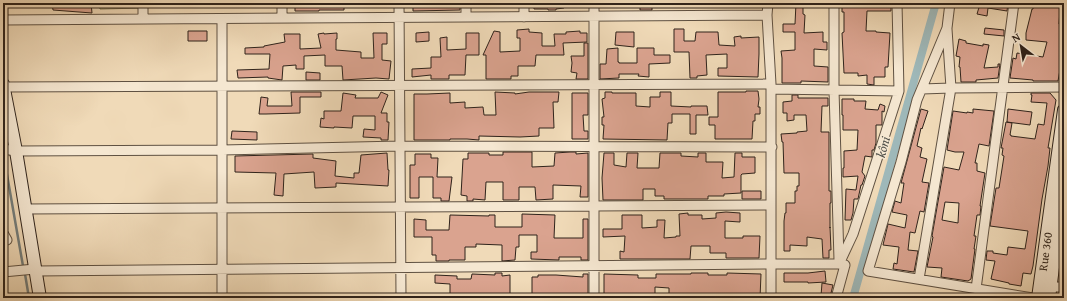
<svg xmlns="http://www.w3.org/2000/svg" width="1067" height="301" font-family="'Gentium Book Plus',serif">
<style>
.green{fill:#c1bd8a;stroke:#787052}
.lines{fill:none;stroke-linecap:round;stroke-linejoin:round}
.stream{stroke:#727c7a;stroke-width:2.5}
.canal{stroke:#9eb8b9;stroke-width:8}
.building{fill:#daa38f;stroke:#2f231b;fill-rule:evenodd}
.street-casing{stroke:#5f5142;stroke-width:11}
.secondary-casing{stroke:#2f231b;stroke-width:14}
.street{stroke:#f5e7d1;stroke-width:9}
.secondary{stroke:#f5e7d1;stroke-width:12}
.labels{text-anchor:middle;dominant-baseline:central;stroke-width:3;stroke-linejoin:round;paint-order:stroke}
.street-label{font-size:12px;fill:#2f231b;stroke:#f5e7d1}
.water-label{font-size:13px;font-style:italic;fill:#50504a;stroke:#f5e7d1}
</style>
<rect width="100%" height="100%" fill="#f0dab8"/>
<filter id="stains"><feTurbulence type="fractalNoise" baseFrequency=".005" numOctaves="4"/><feColorMatrix values="0 0 0 0 .2 0 0 0 0 .09 0 0 0 0 .02 0 0 0 .5 -.17"/></filter>
<radialGradient id="worn" r=".72"><stop offset=".6" stop-color="#630" stop-opacity="0"/><stop offset="1" stop-color="#630" stop-opacity=".3"/></radialGradient>
<path class="green" d="M99 3H142L143 8 100 9Z"/>
<g class="lines">
<path class="stream" d="M6 169 23 266
M25 274 29 298"/>
<path class="canal" d="M853 298 936 3"/>
</g>
<path class="building" d="M52 3H91L92 13 53 10Z
M295 3H344V10H319V11H295Z
M413 3H460V10L413 11Z
M534 3H564V8L556 9V10H548V9H534Z
M640 3H652V10H640Z
M796 3H803V14L805 15 804 33 823 32V42H827V50L814 49V66L828 67V82L801 81V83H782V58L781 51 795 50V32H783V24H795Z
M842 3H891V11H867L866 31H876V32L890 33 888 67H885V77H874V85L867 84V75L858 76V73H844L842 33 844 32V12H842Z
M982 3H1008L1007 11 988 8 987 16 977 14 980 4 982 5Z
M1034 3H1064V11L1060 10 1059 24 1064 25V49L1060 64H1061L1058 81H1033V80L1010 78 1013 58 1016 59 1017 53 1043 57 1047 42 1026 40V33L1032 9H1033Z
M985 28 1004 30V36L984 34Z
M529 29V32L542 33V46H555L554 34H566V32L580 31V33H587V42L563 43 564 55H536L535 66H518V76H511V79H486V55H483L494 31 500 32V52L520 51V38H517V30Z
M674 29H684V41H695L696 32H718L719 45 735 46 734 37 741 36V38L759 37V54L758 77 718 76V68H727V54L706 55 707 75 697 76V78H690L689 52H674Z
M188 31H207V41H188Z
M429 32V41L416 42V33Z
M616 32H634V47L615 45Z
M324 33V34L337 33V39H336V50L361 52V58H374L373 33H387V44H382V60L391 61 389 79 376 78 343 80 342 66H325V55L304 56V69H296V65L283 66 282 80 268 78V77L238 78 237 70 269 69 270 54H245V48L264 47V46L285 42 284 34H300V49L321 48 318 34Z
M466 33H479V55H466L465 75H449V79H431V75L412 77V69L431 68V57H441L440 38 447 37V50L466 49Z
M959 39 966 41V43L983 46V44L989 45 984 68 998 67V64H1000L998 78 976 80V82H961L960 67H959L960 57 956 56Z
M584 43H588V79H576L577 73 571 72 572 63 571 56H584Z
M618 48V62H619V63H637V48H654V55H670V63L649 64V77L638 76 639 74H619V78L600 79V64H606L607 49Z
M306 72 320 73V80H306Z
M746 91H758L759 99 758 107H760V114H755V121H753L752 139H715V125H709V117H718V92H746Z
M291 92H321V97H300V113L266 114H259L261 97 268 98 267 106H292Z
M381 92 388 95 381 113H387V122H389L388 140H381V138L363 137 364 129 375 130V116H353L352 128 334 127V128L320 127 321 118 324 119V111H341L343 93 356 95 355 98H378Z
M495 92 515 93V94L529 92H559L558 102H553L554 128H539V136L520 137 479 136V140L467 139H450V140H414V94H427L450 93V103L465 102V108L483 107 484 115H496Z
M605 92H612V93H636V106L650 107V97H660V92H671V106L691 107V106H707L708 115H696V134H690V114H672V123H668L667 140 603 139 604 125H602V117H604L602 99 605 98Z
M572 93H588V115H583L584 131H588V139H572Z
M1031 93H1050L1056 100 1048 148H1050L1048 166 1042 199 1033 266 1031 274 1023 273 1021 286 1009 284V283L991 279 995 261 986 260 987 251H993V253L1007 255 1008 247 1025 249 1028 231 990 226 996 188H999L1002 169 1004 156 1002 155 1003 148H1001L1006 122 1012 123 1010 135H1011V136L1035 139 1038 124 1044 125 1047 103 1031 102 1032 95H1031Z
M792 95H798V98H828V106H822L821 132H829V191H831V203H830V228V227L831 250H829V258H823L822 239 807 237V246L790 245V251H784V221L785 213H786V203H795V191H797V186H799V173H784L783 142H782L781 134 797 133V132L807 131 806 115H794V120L787 121V113H783V102L792 101Z
M842 99H854V101H866L865 109 878 110 880 104 885 106 884 112 882 111V125H876V143L874 150H872V157L865 156 862 172 865 176 862 185H861L858 199H854L853 213 851 220H845L846 189 856 190 858 176 843 177V168H844V151L857 150 858 130H843V115H842Z
M921 109 928 111 922 129 921 128 917 146 922 148 920 157 927 159 922 182 929 183 924 212 920 211 915 233 910 232 908 250 918 251 914 272 893 269 894 263 897 264 899 247 883 245 888 224 905 228 907 215 892 212 895 201 901 203 904 183H901Z
M973 109 994 111 989 146 979 144 975 163H977V171L985 173 980 206H981L980 215H977L974 236H976L974 249H975L971 279 968 281 941 277 942 268 927 267 933 237 932 236 944 167 959 170 964 152H955L947 150 953 111 967 113V112L973 113ZM945 202 959 203 958 223 942 220Z
M1008 109 1032 112 1030 125 1007 122Z
M232 131 257 132V140L231 139Z
M503 152H532V167L554 166 555 153 570 152H576V154L588 153V197H580L581 186 553 185V199L536 200 535 187H519V200H503V182H486L485 200 473 199V201H467V196L461 195 463 159H468V153H489V155H503Z
M387 153 388 170H389L388 186 336 183V187L315 188 314 172 284 174 283 196 274 195 276 173 235 172V156L313 154V158L336 161 335 176 354 178V173H359L361 155Z
M604 153H614V165L626 167 627 153H638L637 168H659L660 153H681V156L698 157V153H706V162H723L722 178 734 177 735 153H742V157H755V173L742 174 741 175V193L724 194V196H708V199H664V196H655V189H643V200H603L602 178Z
M415 154H431V158H438L437 177H452L449 201H441V198H433V177H419V198H410V165H415Z
M742 191H761V199H742Z
M726 212 740 213V222L725 221V238H743V236H760L759 258H726V253H710V246H691L690 259H620V251L624 252 625 236 603 237V229H622V215H642V228L657 227V220H665L664 238 676 237V236H680L679 214 688 213V215H702V219L716 218V213Z
M522 214 555 215 554 238H583V219H588V260H581V257H559V260L531 259V252H537V235H519V247H516L515 260 502 261V245L476 244V247H465V260H449V261H436V255H432V237H414V219L426 220V230H449L450 215 489 216V215H495V227H522Z
M825 271 826 282 808 283V282H784V273H808Z
M495 273H502V276L510 275V298L466 297V298H450V284L435 283V275L457 276V279H471L472 274 495 275Z
M691 273H708V275H727V273L761 274 760 298H744V297L726 296V298H709V294H688L687 296H669V288L655 287V294H641V298H604V274L638 275V278H656V274H691Z
M583 274H588V298H553V296L532 297V277H538V275H556L583 277Z
M822 283 833 285 830 297 821 296Z"/>
<g class="lines">
<g class="street-casing">
<path id="street" d="M399 3 401 298
M768 3 767 15 771 84V298
M834 3V90L839 260
M950 3 947 28 917 100 901 162 868 271 1033 298
M466 17V3
M524 17V3
M282 18V3
M143 19V3
M3 20 767 15
M3 87 771 84
M772 89 899 91
M922 89 951 88 1064 87
M3 149 16 151 222 150 400 146 772 147
M25 209 771 205
M3 233 7 240
M839 264 853 234 899 91 897 3
M36 271 771 264H839L845 265 836 298
M3 272 35 269
M919 279 951 88 947 29
M1050 287H1064
M976 289 1014 3
M222 298V19
M594 298V3"/>
</g>
<g class="secondary-casing">
<g id="secondary">
<path d="M3 84 16 151 40 298"/>
<path id="s1" d="M1038 298 1064 110"/>
<path d="M1049 298 1064 183"/>
</g>
</g>
<use href="#street" class="street"/>
<use href="#secondary" class="secondary"/>
</g>
<g class="labels">
<g class="street-label">
<text stroke="none"><textPath href="#s1" startOffset="47">Rue 360</textPath></text>
</g>
<g class="water-label">
<text transform="translate(883 147) rotate(-74)">kôni</text>
</g>
</g>
<rect width="1067" height="301" fill="none" stroke="#f0dab8" stroke-width="16"/>
<rect x="4" y="4" width="1059" height="293" fill="none" stroke="#2f231b" stroke-width="2"/>
<rect x="8" y="8" width="1051" height="285" fill="none" stroke="#2f231b"/>
<g transform="translate(1021 46) rotate(329)" stroke="#f5e7d1" stroke-width="3" paint-order="stroke">
<path d="M0-3L7 15L0 10L-7 15Z" fill="#2f231b"/>
<text y="-6" font-size="11" font-weight="bold" text-anchor="middle" fill="#2f231b">N</text>
</g>
<rect width="100%" height="100%" filter="url(#stains)"/>
<rect width="100%" height="100%" fill="url(#worn)"/>
</svg>
